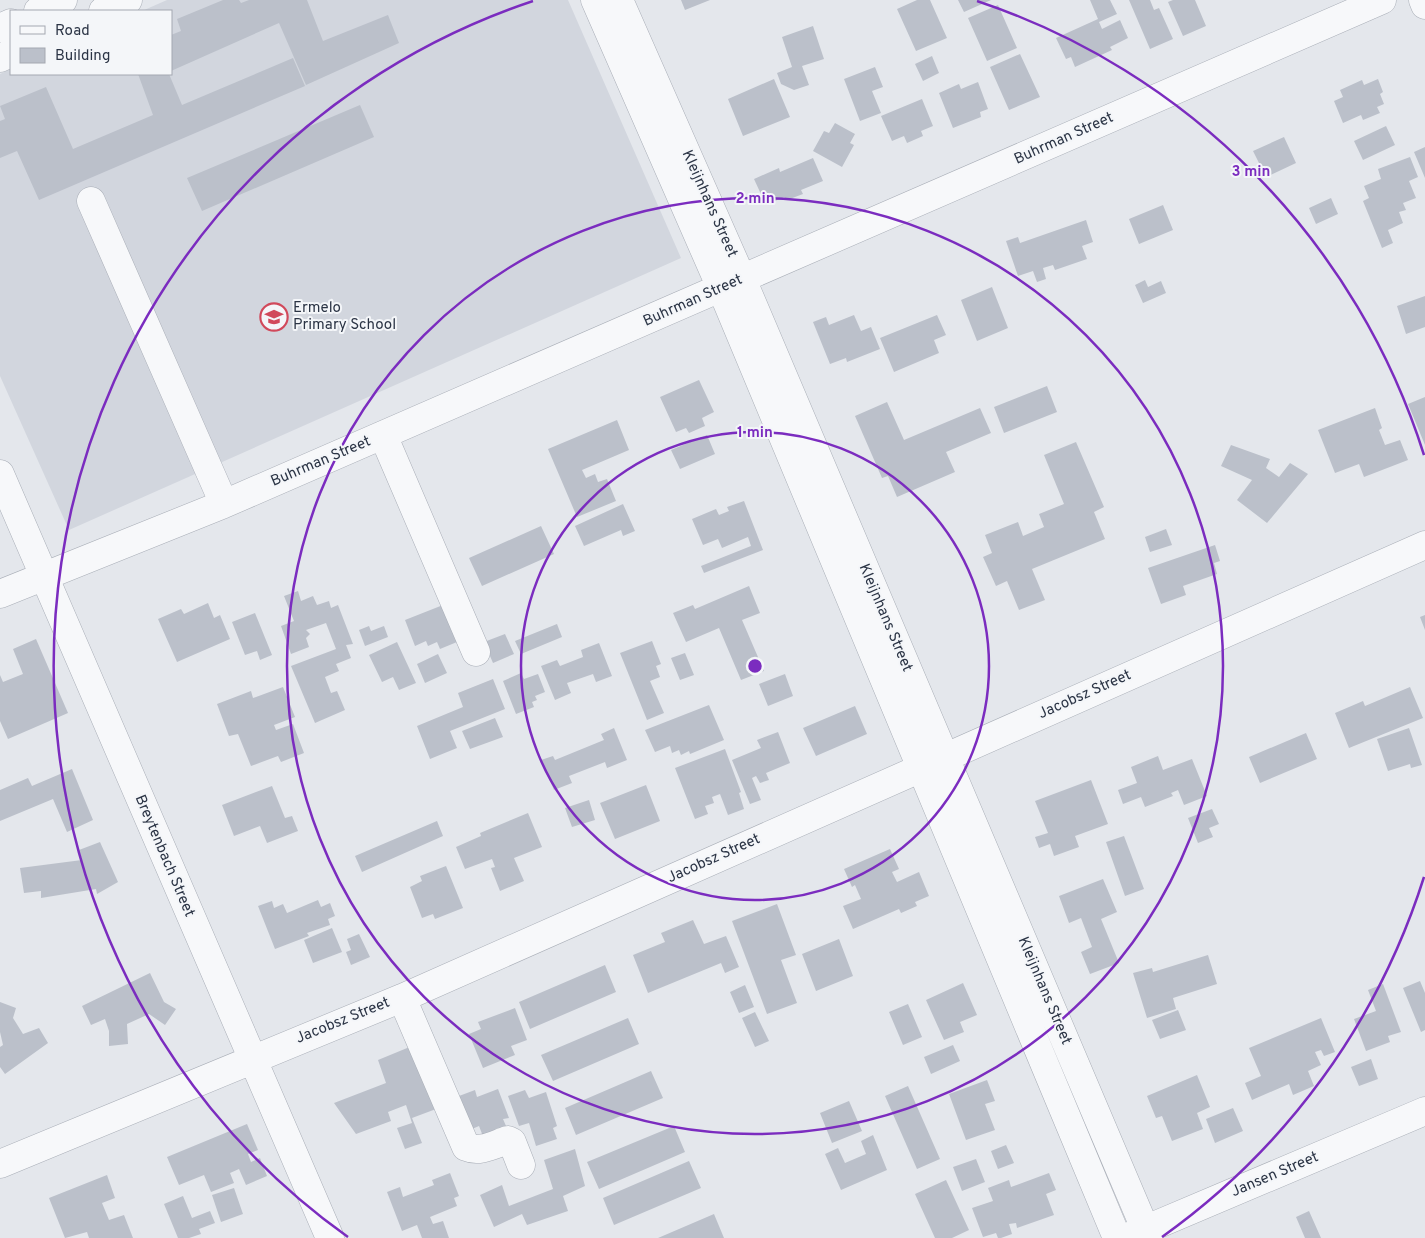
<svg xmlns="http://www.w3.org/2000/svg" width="1425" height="1238" font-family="Overpass,sans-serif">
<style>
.built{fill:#d2d6de}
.building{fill:#bbc0ca}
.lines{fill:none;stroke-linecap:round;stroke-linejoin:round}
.minor-casing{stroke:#a9aeb7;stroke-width:29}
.minor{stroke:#f7f8fa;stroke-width:28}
.ring{fill:none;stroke:#7b2cbf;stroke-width:2.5}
.labels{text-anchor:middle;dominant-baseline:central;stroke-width:4;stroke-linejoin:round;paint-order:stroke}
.street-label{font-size:15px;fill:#2b3445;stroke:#f4f6f9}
.poi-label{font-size:15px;fill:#2b3445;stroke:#f4f6f9;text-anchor:start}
.centre{fill:#7b2cbf;stroke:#f4f6f9;stroke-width:2.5}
.ring-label{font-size:15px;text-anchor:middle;font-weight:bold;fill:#7b2cbf;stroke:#f4f6f9;stroke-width:4;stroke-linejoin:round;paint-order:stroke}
</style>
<rect width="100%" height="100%" fill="#e4e7ec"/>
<path class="built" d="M167 0H568L681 258 69 530 0 376V74L11 69V74H171V11H142Z"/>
<path class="building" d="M223 0H239L241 3 249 0H307L323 41 388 15 399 43 306 85 279 23 171 71V35L181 31 177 19Z
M681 0H710L685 10Z
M917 0H930L947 38 916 51 897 9Z
M958 0H991L964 12Z
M1090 0H1110L1117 14 1099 22 1102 29 1120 20 1128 38 1110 47 1112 50 1075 67 1071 57 1066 59 1056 38 1098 19Z
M1129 0H1150L1154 10 1159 8 1173 39 1150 49Z
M1173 0H1195L1206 26 1183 36 1168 2Z
M998 5 1017 48 987 61 968 18Z
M813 26 824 59 802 66 809 85 794 90 781 84 777 73 792 67 782 37Z
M1020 54 1040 97 1009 110 990 67Z
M932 56 939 73 923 81 915 64Z
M293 58 305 86 39 200 17 151 0 158V121L5 119 0 106 46 87 73 149 153 115 138 74H169L182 105Z
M875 67 883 87 872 91 881 113 860 121 844 79Z
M774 79 790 117 743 136 728 99Z
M1378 79 1383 92 1380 94 1384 104 1377 107 1380 113 1363 120 1361 115 1343 123 1334 101 1343 97 1340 90 1362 80 1364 85Z
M978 82 988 109 980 112 981 117 953 128 939 93 959 84 961 89Z
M922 99 933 126 921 131 923 136 907 143 904 136 892 141 881 116Z
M360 105 374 137 202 211 187 178Z
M835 123 855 134 850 143 854 145 842 167 813 151 824 131 829 133Z
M1386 126 1395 145 1363 160 1354 141Z
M1284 137 1296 163 1266 177 1253 151Z
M1425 147V178L1414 152Z
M1410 157 1418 177 1409 181 1416 198 1403 203 1406 210 1399 212 1403 223 1388 230 1393 243 1382 248 1363 201 1369 198 1364 186 1381 179 1378 169Z
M813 158 823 181 801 190 803 194 787 200 784 197 766 205 754 179 779 168 780 172Z
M1331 198 1338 214 1316 224 1309 208Z
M1163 205 1173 230 1139 244 1129 219Z
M1086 220 1093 242 1082 246 1087 259 1055 270 1053 265 1043 268 1046 279 1037 282 1033 271 1018 276 1006 241 1018 237 1020 243Z
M1145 280 1148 287 1161 281 1166 293 1143 303 1135 285Z
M992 287 1008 328 977 341 961 300Z
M1425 296V327L1406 334 1397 306Z
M854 315 861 331 871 327 880 349 847 362 846 358 830 364 813 322 826 317 829 325Z
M937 315 946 335 934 340 939 353 894 372 880 338Z
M699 380 714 412 702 418 705 426 689 433 686 428 676 432 660 397Z
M1047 386 1057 412 1004 433 994 407Z
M1425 397V445L1408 404Z
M887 402 904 440 980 408 991 433 946 452 955 472 897 497 888 476 882 478 855 416Z
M1375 408 1382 428 1379 430 1385 445 1400 440 1408 460 1364 477 1359 464 1335 473 1318 430Z
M617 420 629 450 582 470 586 478 595 474 598 482 607 479 616 501 577 517 548 449Z
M707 435 715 454 680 469 671 450Z
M1076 442 1104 507 1094 512 1105 539 1032 569 1045 600 1019 610 1007 581 996 586 983 557 992 553 985 535 1018 522 1023 536 1044 527 1039 514 1064 504 1044 455Z
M1231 445 1270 459 1266 468 1279 477 1290 463 1308 474 1267 523 1237 500 1252 480 1221 466Z
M744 501 763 550 704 573 701 566 751 546 748 537 722 548 718 539 703 545 692 519 716 509 719 515 729 511 727 507Z
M623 504 635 531 623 536 621 530 584 546 575 526Z
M541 526 554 554 482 586 469 558Z
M1166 529 1172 545 1150 552 1145 537Z
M1215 545 1220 561 1214 563 1217 574 1183 586 1186 595 1161 604 1148 568Z
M749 586 760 613 742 620 764 671 741 680 719 628 686 642 673 613 693 605 695 609Z
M298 591 301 601 313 596 317 605 329 601 331 608 338 605 353 644 346 645 351 658 336 664 339 671 325 677 331 693 337 691 345 710 315 723 291 666 336 649 326 623 306 630 310 634 306 638 309 647 291 654 281 626 294 621 284 596Z
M208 603 214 618 220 615 230 639 177 662 158 619 181 609 184 614Z
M443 605 457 642 440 649 437 642 428 646 426 641 415 646 405 620Z
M255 613 272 655 260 660 257 651 245 655 232 622Z
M1425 615V630L1420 617Z
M557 624 562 637 521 654 515 641Z
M369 626 371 631 384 626 388 637 365 646 359 630Z
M505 634 514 654 493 663 484 642Z
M36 639 68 713 8 739 0 721V675L3 682 23 674 13 649Z
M652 641 661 664 656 666 660 677 650 681 664 713 647 720 620 653Z
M397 642 416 683 399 690 393 677 382 682 369 655Z
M599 643 612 676 596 682 593 674 567 683 571 693 555 700 541 666 557 660 560 666 583 657 581 650Z
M685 653 694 675 680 680 671 658Z
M438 654 447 673 425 683 417 664Z
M521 673 524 679 538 674 545 692 535 696 537 700 532 702 534 707 516 714 503 681Z
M785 674 793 696 768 706 759 684Z
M493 679 505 709 450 731 457 748 430 759 417 726 463 707 458 693Z
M283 687 295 717 274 725 276 730 293 724 304 753 281 762 278 756 251 766 238 734 229 736 217 704 251 691 253 698Z
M1410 687 1423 718 1349 748 1335 713 1363 701 1365 706Z
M709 705 724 740 690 754 689 751 681 755 679 750 672 753 670 746 655 752 645 730Z
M855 706 867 734 816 756 803 728Z
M495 718 503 737 470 749 462 731Z
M614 728 627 760 607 768 605 762 569 776 572 783 554 790 541 760 553 756 555 760 604 740 601 734Z
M1409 728 1422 765 1411 768 1410 764 1388 771 1377 739Z
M778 732 790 763 766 773 769 780 760 783 756 776 752 778 761 800 750 804 732 760 761 748 757 740Z
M1306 733 1317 759 1260 783 1249 757Z
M725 749 741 792 739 793 744 809 728 815 720 794 712 797 714 803 705 806 708 814 695 819 675 768Z
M1158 756 1163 770 1192 759 1207 796 1184 805 1178 790 1171 793 1173 796 1145 807 1141 797 1123 804 1118 790 1137 783 1131 767Z
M72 769 93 820 67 832 53 799 0 821V790L28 778 32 786Z
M1091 780 1108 824 1075 836 1079 847 1054 856 1050 844 1039 848 1035 837 1048 833 1035 801Z
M646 785 660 821 615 839 600 803Z
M272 786 285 818 292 816 298 831 267 843 260 826 234 836 222 805Z
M589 800 595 820 572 827 565 808Z
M1212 809 1219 824 1209 828 1213 837 1198 843 1188 818Z
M528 813 542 847 514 858 524 881 500 891 491 868 495 867 492 859 465 869 456 847 481 836 480 833Z
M437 821 443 836 362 872 355 856Z
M1124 836 1144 889 1125 896 1106 842Z
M100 842 118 882 97 894 96 889 41 898V891L24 893 20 868 82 860 79 850Z
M890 849 899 869 892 872 897 882 919 872 929 896 915 902 917 906 901 913 899 909 853 929 843 906 861 899 855 885 852 887 844 869Z
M446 866 463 908 435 919 433 914 422 918 410 887 422 881 420 876Z
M1103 879 1117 912 1101 919 1119 963 1090 974 1081 952 1092 947 1081 918 1069 923 1059 896Z
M318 900 321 907 330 903 335 916 328 919 330 925 307 933 309 936 275 949 258 906 272 901 274 908 283 904 287 913Z
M777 904 796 955 781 960 797 1003 767 1014 732 921Z
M693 920 704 944 726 936 739 967 725 973 721 963 648 993 633 955 665 942 661 933Z
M332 928 342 952 313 963 304 940Z
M359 934 370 957 351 965 346 952 351 950 347 939Z
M839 939 853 976 816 991 802 954Z
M1208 955 1217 984 1173 998 1176 1009 1147 1018 1133 973 1152 968 1153 972Z
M605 965 616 992 530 1029 519 1002Z
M150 973 164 1002 176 1009 165 1025 149 1014 127 1024 128 1044 109 1046V1031L105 1019 91 1025 82 1006Z
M1420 981 1425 993V1030L1421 1032 1403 988Z
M963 983 977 1015 960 1022 964 1032 944 1040 926 1000Z
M1383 984 1401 1032 1388 1036 1390 1042 1366 1051 1354 1019 1376 1011 1368 990Z
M745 985 754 1007 739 1013 730 992Z
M0 1002 16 1008 13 1018 23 1034 39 1028 48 1043 5 1074 0 1067V1047L3 1045 0 1032Z
M908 1004 922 1037 903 1045 889 1012Z
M515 1008 527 1040 511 1046 515 1055 483 1068 469 1034 481 1029 478 1022Z
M1178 1010 1186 1030 1160 1039 1152 1020Z
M755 1012 769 1041 755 1047 742 1018Z
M628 1018 639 1044 553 1081 541 1055Z
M1321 1018 1335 1052 1324 1056 1321 1050 1315 1052 1321 1065 1308 1071 1314 1086 1293 1095 1289 1084 1252 1100 1245 1083 1261 1076 1249 1048Z
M953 1045 960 1061 931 1074 924 1057Z
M412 1046 436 1109 412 1118 422 1143 405 1149 397 1128 412 1123 406 1105 388 1112 391 1121 356 1134 334 1103 386 1083 378 1060Z
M1371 1059 1378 1079 1359 1086 1351 1067Z
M651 1071 663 1098 576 1135 565 1108Z
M1197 1075 1210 1107 1197 1113 1203 1129 1172 1141 1162 1116 1156 1118 1147 1096Z
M987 1080 995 1101 985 1104 995 1130 966 1140 949 1094Z
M908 1086 940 1159 917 1169 885 1096Z
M498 1089 509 1118 503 1119 506 1126 501 1128 486 1144 479 1126 472 1129 459 1096 475 1090 477 1097Z
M525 1090 529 1098 546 1092 557 1126 553 1128 557 1139 536 1146 529 1123 519 1126 508 1096Z
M849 1101 862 1131 832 1143 820 1113Z
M1233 1108 1243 1131 1215 1143 1206 1119Z
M247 1124 258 1150 248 1154 251 1162 260 1158 267 1176 246 1185 239 1169 230 1173 234 1183 211 1192 204 1175 179 1185 167 1157Z
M674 1126 685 1152 599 1189 587 1162Z
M873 1135 887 1170 841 1190 825 1154 838 1148 845 1163 866 1154 861 1141Z
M1006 1145 1014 1163 998 1169 991 1151Z
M575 1149 585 1186 563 1196 568 1211 527 1225 522 1214 494 1227 480 1195 502 1185 509 1206 553 1189 544 1160Z
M976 1159 985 1182 962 1191 953 1167Z
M689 1161 701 1188 614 1225 603 1198Z
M450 1173 459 1196 454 1198 457 1206 430 1217 433 1224 443 1221 449 1238H422L417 1225 402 1231 387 1192 400 1187 403 1197 434 1185 432 1180Z
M1049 1173 1056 1190 1046 1194 1054 1215 1017 1228 1016 1223 1009 1224 1012 1234 1001 1238H998L996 1233 983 1237 972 1208 993 1201 988 1188 1009 1180 1011 1187Z
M107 1175 115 1198 102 1203 109 1220 124 1215 133 1238H89L87 1232 65 1238 49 1198Z
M946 1180 969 1230 952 1238H935L915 1194Z
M234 1188 243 1214 221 1222 212 1195Z
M183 1196 192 1218 210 1211 215 1223 199 1229 201 1234 189 1238H178L164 1204Z
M1309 1211 1321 1238H1305L1296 1217Z
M714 1214 724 1238H658Z"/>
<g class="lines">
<g class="minor-casing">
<path id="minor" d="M595 0 721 288 1117 1238
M619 0 742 279 1149 1238
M1423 0 1425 5
M38 11 63 0
M103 11 128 0
M0 28 11 23
M0 58 11 53
M91 201 224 504
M383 435 476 652
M0 474 330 1238
M0 594 224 504 1382 0
M402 998 466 1147C480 1153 495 1144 508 1140L512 1142 521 1165
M0 1164 402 998 1425 545
M1130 1236 1425 1111"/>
</g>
<use href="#minor" class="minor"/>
</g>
<g class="ring">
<circle cx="755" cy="666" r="234"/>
<circle cx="755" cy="666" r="468"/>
<path d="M1424 877A701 701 0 0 1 1162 1237M348 1237A701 701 0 0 1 533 1M977 1A701 701 0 0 1 1424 455"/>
</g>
<defs>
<g id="school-ring" transform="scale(1.4375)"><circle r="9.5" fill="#f4f6f9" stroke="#d1495b" stroke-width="1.5"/><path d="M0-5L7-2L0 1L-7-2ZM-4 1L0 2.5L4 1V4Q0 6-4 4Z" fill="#d1495b"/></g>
</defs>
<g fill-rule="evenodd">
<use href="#school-ring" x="274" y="317"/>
</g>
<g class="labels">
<g class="street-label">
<text transform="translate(1064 139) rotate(-24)">Buhrman Street</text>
<text transform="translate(709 204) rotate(66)">Kleijnhans Street</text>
<text transform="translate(693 301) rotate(-24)">Buhrman Street</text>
<text transform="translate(321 462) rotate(-23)">Buhrman Street</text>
<text transform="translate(885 618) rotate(67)">Kleijnhans Street</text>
<text transform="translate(1085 695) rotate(-24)">Jacobsz Street</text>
<text transform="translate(164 856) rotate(67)">Breytenbach Street</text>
<text transform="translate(714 859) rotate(-24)">Jacobsz Street</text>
<text transform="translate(1044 991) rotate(67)">Kleijnhans Street</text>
<text transform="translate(343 1021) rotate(-22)">Jacobsz Street</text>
<text transform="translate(1275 1175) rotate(-23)">Jansen Street</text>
</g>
<g class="poi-label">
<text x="293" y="308">Ermelo<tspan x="293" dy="17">Primary School</tspan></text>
</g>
</g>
<circle cx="755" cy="666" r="8" class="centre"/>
<g class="ring-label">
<text x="1251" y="176">3 min</text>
<text x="755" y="203">2 min</text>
<text x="755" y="437">1 min</text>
</g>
<rect x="10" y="10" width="162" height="65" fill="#f4f6f9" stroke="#a4a8b1"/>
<rect x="20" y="26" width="25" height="8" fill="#f7f8fa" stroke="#a4a8b1"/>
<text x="55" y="35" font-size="15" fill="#2b3445">Road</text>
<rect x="20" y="48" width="25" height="15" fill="#bbc0ca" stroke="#a4a8b1"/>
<text x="55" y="60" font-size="15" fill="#2b3445">Building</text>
</svg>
